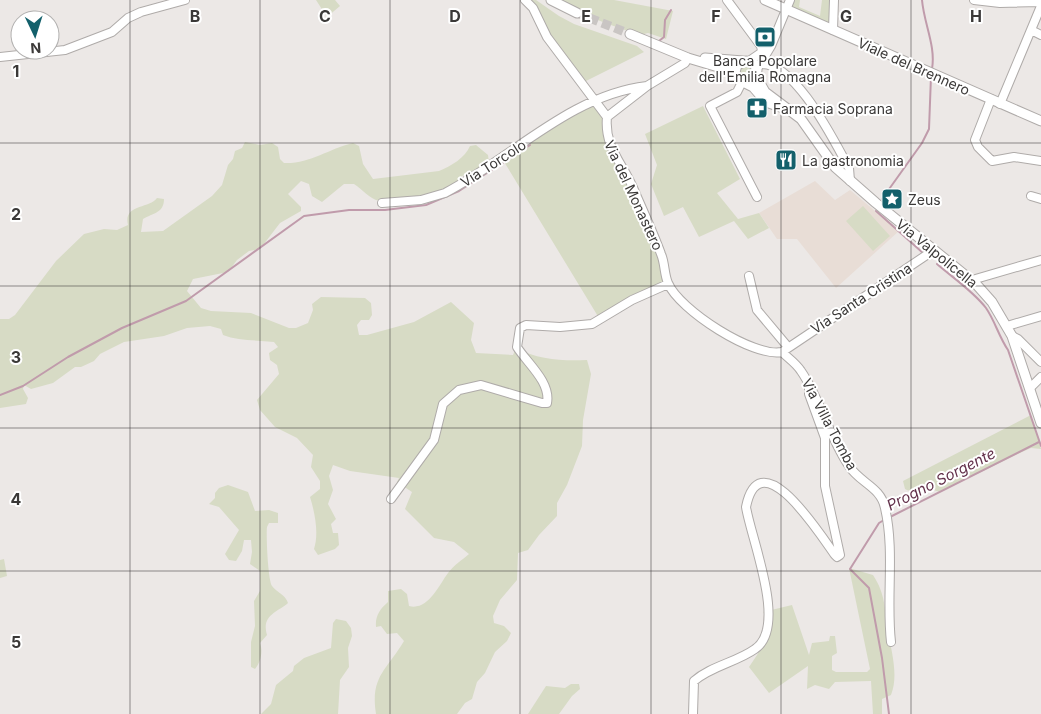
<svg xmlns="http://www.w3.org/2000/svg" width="1041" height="714" font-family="Inter,sans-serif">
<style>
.built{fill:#e8ddd6}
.green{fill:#d7dbc5}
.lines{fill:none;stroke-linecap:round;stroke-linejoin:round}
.stream{stroke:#c09bab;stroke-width:2}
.major-tunnel{stroke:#c9c5c3;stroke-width:9;stroke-dasharray:9 4.5;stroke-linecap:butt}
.minor-casing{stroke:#afaba9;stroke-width:10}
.major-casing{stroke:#afaba9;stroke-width:11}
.minor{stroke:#fff;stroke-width:8}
.major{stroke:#fff;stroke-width:9}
.grid{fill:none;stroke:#3b3938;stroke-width:1;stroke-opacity:0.55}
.labels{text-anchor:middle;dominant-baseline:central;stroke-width:4;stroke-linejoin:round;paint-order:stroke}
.poi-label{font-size:14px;fill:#3b3938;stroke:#fff;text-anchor:start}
.street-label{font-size:14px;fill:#3b3938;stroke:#fff}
.water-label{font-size:15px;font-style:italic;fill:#63314b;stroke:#fff}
.grid-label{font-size:16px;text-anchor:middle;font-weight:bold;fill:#3b3938;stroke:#fff;stroke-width:4;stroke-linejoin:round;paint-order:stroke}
</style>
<rect width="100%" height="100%" fill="#ece8e6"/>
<path class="built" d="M815 181 835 200 850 190 899 231 836 288 797 239H777L759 213Z"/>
<path class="green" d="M316 0H335L340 6 327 17Z
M520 0H536L559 16 574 24 637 46 644 52 580 84 535 12Z
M554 0H614L673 11 666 39 648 33 640 35 619 28 579 13Z
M794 0H800L799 7 820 16 822 0H832L831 26 791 9Z
M739 65H753L752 78 744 81 738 68Z
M595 103 604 120 607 140 654 238 665 279C659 288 641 296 631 295L599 318 503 160 555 124Z
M703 106 740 179 717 193 738 219 759 213 769 228 748 239 734 221 699 237 683 207 664 216 651 184 657 165 645 134Z
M245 142 260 145 272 143 278 147 280 159 284 163C310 164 328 149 353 143L359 146 363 164 373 179 439 171C451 166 465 158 470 146L476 145 488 155 489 163 482 169 462 176 459 187C446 194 393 205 379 201 369 198 363 190 354 184H344L322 202 312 196 309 184 301 181 288 194 301 207V211L280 223 260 249 249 251 237 260 228 272 193 279 187 291 201 308 211 311 251 313 289 328H296L308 323 313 310 312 304 321 297 365 298 371 303 372 315 369 320H361L357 325 359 335H367L414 322 451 302 474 323 471 340 476 353 513 355 516 348C538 360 563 361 587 360L591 374 583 420 582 446 567 485 557 503V516L539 535 528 550 518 553 517 580 500 600 493 616 494 623 504 626 511 633 507 641 495 652 485 673 477 682 472 699 465 703 457 714H376C370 676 387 670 404 641L397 633 387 634 381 626 376 627C375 616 380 609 388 602V591L401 589 407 594 409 606C428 611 439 585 448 573 454 565 462 560 469 554L454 542 434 538 405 509 412 492 397 482 399 478 350 471 333 465 329 476 333 490 328 504 336 519 331 524 333 533H338L339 545 335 549 318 555 314 549C319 534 315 513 310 497L320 489V481L311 467 313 455 297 438 275 427 260 410 257 400 279 374 277 365 270 360 269 353 278 347 274 342C257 340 238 341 223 335L221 329 210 326 187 328 164 336 124 342 100 354 94 361 81 367H75L53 383 31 389 24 385 23 389 28 398 26 404 0 408V319H9L15 315 56 261 84 234 104 229 117 230 128 225C123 204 149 209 157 198L164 199C164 213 153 213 143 219L141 232 163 231 212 196 222 185 228 165 233 159 235 151 242 148Z
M863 206 890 236 873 251 846 221Z
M1031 415 1041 449 1031 448 1022 452 940 492C927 487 916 495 905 489L903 481Z
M228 485 248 492 255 511 269 510 278 513V523H269L267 527C266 536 268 580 272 586 277 593 285 594 288 603 278 612 261 615 267 635L260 643C263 651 261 662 255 669L251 667V642L255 626 254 601 260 591V571L250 564 252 552 251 540H244L242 551 236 561 229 560 225 554 239 530 219 507 209 504 215 498V493L219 488Z
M4 559 7 576 0 578V560Z
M849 568 873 575C886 595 884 608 888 630 891 651 899 675 891 695L882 699V714H873L871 681 835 682 829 689 815 685 807 689 808 666 769 693 749 667 763 646 760 639 768 617 763 612 792 605 809 655 812 643 829 641 830 636H835L837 653 832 656V670L836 672H867L870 669Z
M336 619 346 621 351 628 352 636 348 648 349 667 340 680 338 714H261L271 704 276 685 293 671 294 666 304 658 331 648 333 623Z
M571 684H579L580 689 572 696 559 714H528L546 686 565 688Z"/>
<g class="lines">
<path class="stream" d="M922 0C924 24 936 46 932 69
M659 41 664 37 665 20 671 10
M882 199 922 143 929 129 931 76
M876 211 923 253
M937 264C953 278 973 291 986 308 995 321 999 337 1008 350L1041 446
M0 395 23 386 68 357 122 328 186 301 304 216 349 210H385L426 205 459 191 530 145
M888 518 1039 442
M884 520 879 523 850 569 869 588 882 658 889 714"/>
<path class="major-tunnel" d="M577 13 630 34"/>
<g class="minor-casing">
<path id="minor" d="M525 0 533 8 547 37 607 117
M727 0 761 46 762 51
M974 0 1000 3 1041 2
M833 30 834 0
M1031 30 1041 35
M0 57 65 50 112 32 128 18 141 12 185 0
M688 58 685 63 647 86 607 117C604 148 623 163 634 190 643 211 653 232 661 254 665 263 664 274 668 283 679 310 754 358 782 352L934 250
M749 61 765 50
M760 64C795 61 834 141 849 168L850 181
M759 66 771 46 790 0
M742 82 737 92 710 106 757 197
M991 99 975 140 978 147 992 161 1014 157 1041 161
M1000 104 1041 6
M1031 196 1041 199
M382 203 421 200 445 193C512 158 570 95 647 86
M749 276 757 310 788 347
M972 280 1041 260
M1007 326 1041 316
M1012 336 1018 339 1041 362
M782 352C788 358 796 363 801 371 821 400 829 437 849 466 860 483 881 487 885 508 895 551 886 598 891 642
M1030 388 1041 377
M391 499 434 440 443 404 459 390 481 385 542 403H547C551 382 527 363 517 347L520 328 526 325 560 327 592 324 632 300 668 284
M693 714 694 681C711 666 737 662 755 649 788 627 751 539 746 507 760 438 821 536 835 555L837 557 840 555 825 486V438L809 394V386"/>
</g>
<g class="major-casing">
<path id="major" d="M551 0 577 13
M765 0 1041 121
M630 34 688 58 735 72
M705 58 743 61
M789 110 766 102 753 87 739 80 735 72 737 65 746 61 754 64 757 70 756 76 765 92 801 119 835 167 876 203 976 284 992 302 1012 336 1041 423"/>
</g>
<use href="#minor" class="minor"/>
<use href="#major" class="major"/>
</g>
<path class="grid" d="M130 0V714M260 0V714M390 0V714M520 0V714M651 0V714M781 0V714M911 0V714M0 143H1041M0 286H1041M0 428H1041M0 571H1041"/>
<defs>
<g id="bank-square" transform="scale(1.125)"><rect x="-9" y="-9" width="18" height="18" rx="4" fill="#13606b" stroke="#fff"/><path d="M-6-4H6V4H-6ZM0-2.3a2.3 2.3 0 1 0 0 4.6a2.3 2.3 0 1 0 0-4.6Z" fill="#fff"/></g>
<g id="pharmacy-square" transform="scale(1.125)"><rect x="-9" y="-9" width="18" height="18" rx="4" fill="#13606b" stroke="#fff"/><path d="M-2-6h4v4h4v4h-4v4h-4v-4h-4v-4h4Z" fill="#fff"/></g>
<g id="restaurant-square" transform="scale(1.125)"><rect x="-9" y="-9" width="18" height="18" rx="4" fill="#13606b" stroke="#fff"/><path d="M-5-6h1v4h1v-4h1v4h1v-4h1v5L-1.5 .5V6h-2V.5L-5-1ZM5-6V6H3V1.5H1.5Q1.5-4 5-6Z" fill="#fff"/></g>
<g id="sight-square" transform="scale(1.125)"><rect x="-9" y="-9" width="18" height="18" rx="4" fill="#13606b" stroke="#fff"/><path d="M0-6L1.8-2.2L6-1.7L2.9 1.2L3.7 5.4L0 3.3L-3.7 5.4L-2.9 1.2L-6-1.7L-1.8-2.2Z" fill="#fff"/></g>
</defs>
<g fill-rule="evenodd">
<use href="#bank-square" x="765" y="37"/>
<use href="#pharmacy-square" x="757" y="108"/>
<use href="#restaurant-square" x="786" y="160"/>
<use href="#sight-square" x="892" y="199"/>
</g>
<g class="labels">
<g class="poi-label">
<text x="765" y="60" text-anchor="middle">Banca Popolare<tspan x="765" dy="16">dell'Emilia Romagna</tspan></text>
<text x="773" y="108">Farmacia Soprana</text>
<text x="802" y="160">La gastronomia</text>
<text x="908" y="199">Zeus</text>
</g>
<g class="street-label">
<text transform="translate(914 66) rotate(24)">Viale del Brennero</text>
<text transform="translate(493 163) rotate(-33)">Via Torcolo</text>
<text transform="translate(634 195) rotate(65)">Via del Monastero</text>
<text transform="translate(937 253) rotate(39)">Via Valpolicella</text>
<text transform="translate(861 298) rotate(-33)">Via Santa Cristina</text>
<text transform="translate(830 424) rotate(62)">Via Villa Tomba</text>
</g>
<g class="water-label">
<text transform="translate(941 479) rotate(-27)">Progno Sorgente</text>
</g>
</g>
<g class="grid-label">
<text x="195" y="22">B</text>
<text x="325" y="22">C</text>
<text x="455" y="22">D</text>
<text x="586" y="22">E</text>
<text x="716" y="22">F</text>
<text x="846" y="22">G</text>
<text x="976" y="22">H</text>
<text x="16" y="77">1</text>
<text x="16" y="220">2</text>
<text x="16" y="363">3</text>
<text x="16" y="505">4</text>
<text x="16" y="648">5</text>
</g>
<g transform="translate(35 35) rotate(176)"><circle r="24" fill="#ffffff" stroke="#b1b0af"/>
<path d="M0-4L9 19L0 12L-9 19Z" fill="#13606b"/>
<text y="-8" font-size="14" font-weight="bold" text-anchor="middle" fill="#3b3938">N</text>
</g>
</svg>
